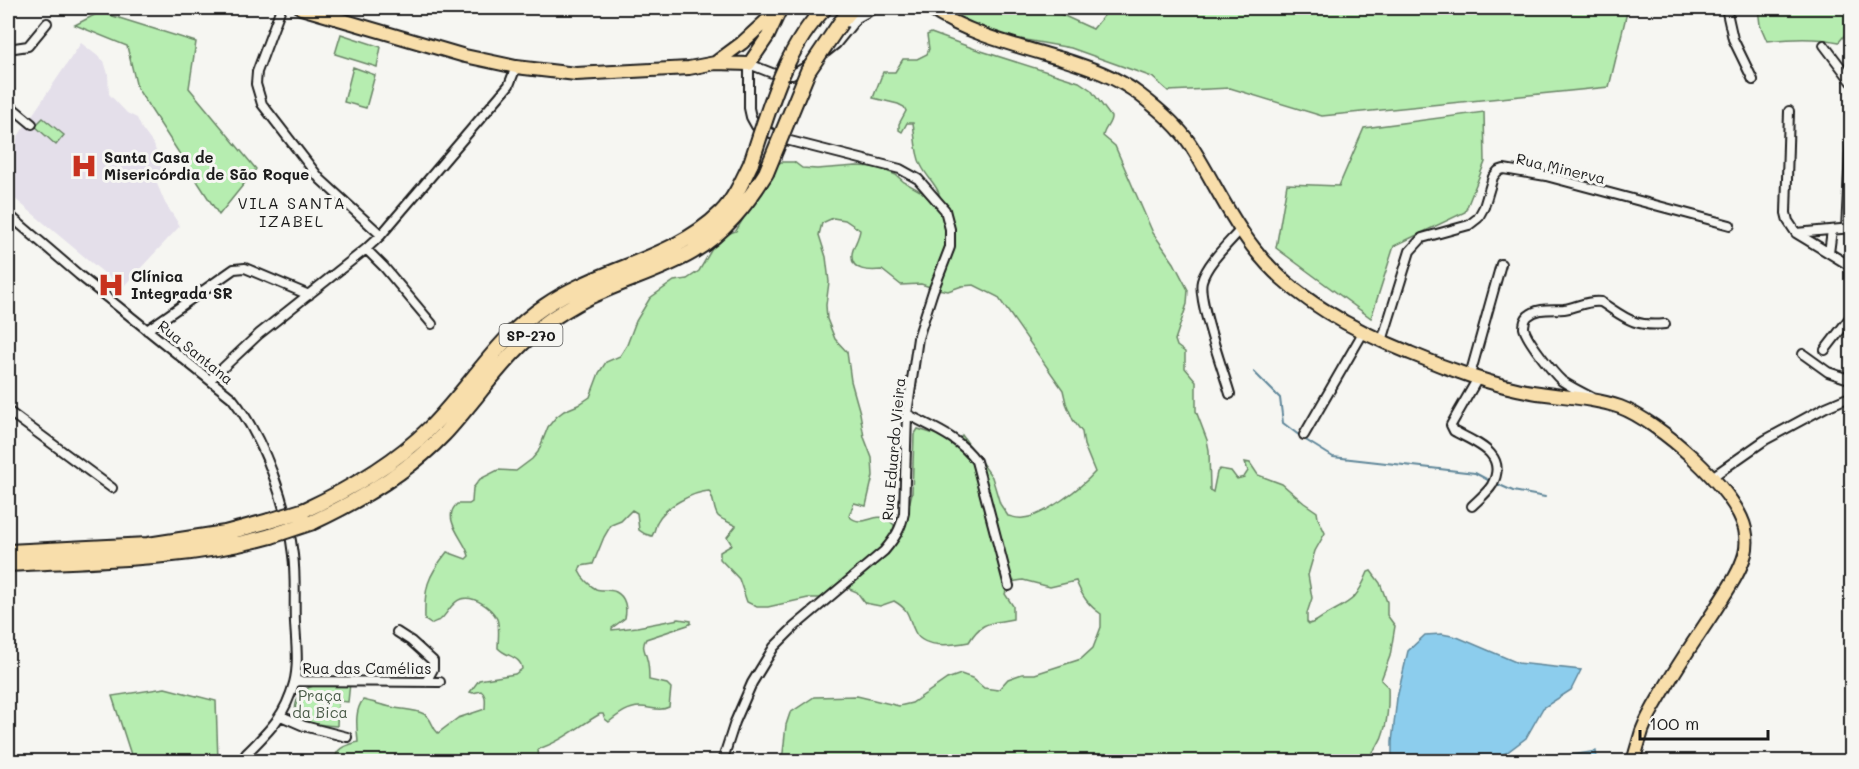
<svg xmlns="http://www.w3.org/2000/svg" width="1859" height="769" font-family="Mali,sans-serif">
<style>
.built{fill:#e4dfea}
.green{fill:#b6edb0;stroke:#698466;stroke-width:1.5;fill-rule:evenodd}
.water{fill:#8ccded;stroke:#5f8699;stroke-width:1.5}
.lines{fill:none;stroke-linecap:round;stroke-linejoin:round}
.stream{stroke:#5f8699;stroke-width:2}
.street-casing{stroke:#1c1c1c;stroke-width:12}
.primary-casing{stroke:#1c1c1c;stroke-width:16}
.highway-casing{stroke:#1c1c1c;stroke-width:18}
.street{stroke:#f6f6f2;stroke-width:8}
.primary{stroke:#f8deab;stroke-width:12}
.highway{stroke:#f8deab;stroke-width:14}
.highway-bridge-casing{stroke:#1c1c1c;stroke-width:18;stroke-linecap:butt}
.highway-bridge{stroke:#f8deab;stroke-width:14}
.labels{text-anchor:middle;dominant-baseline:central;stroke-width:6;stroke-linejoin:round;paint-order:stroke}
.shield{fill:#f6f6f2;stroke:#5d5d5c;stroke-width:1.5}
.shield-label{font-size:14px;font-weight:bold;fill:#1c1c1c}
.poi-label{font-size:15px;font-weight:bold;fill:#1c1c1c;stroke:#f6f6f2;text-anchor:start}
.street-label{font-size:15px;fill:#1c1c1c;stroke:#f6f6f2}
.park-label{font-size:15px;fill:#4a5b48;stroke:#f6f6f2}
.neighbourhood-label{font-size:16px;letter-spacing:1.5px;fill:#1c1c1c;stroke:#f6f6f2}
</style>
<rect width="100%" height="100%" fill="#f6f6f2"/>
<filter id="ink" filterUnits="userSpaceOnUse"><feTurbulence type="fractalNoise" baseFrequency=".0167" numOctaves="2"/><feDisplacementMap in="SourceGraphic" scale="12" xChannelSelector="R" yChannelSelector="G"/><feConvolveMatrix kernelMatrix="1 2 1 2 8 2 1 2 1" color-interpolation-filters="sRGB"/></filter>
<g filter="url(#ink)">
<path class="built" d="M81 43 104 61 108 74 109 94 127 113 137 118 142 129 154 145 163 173 155 179 165 203 180 226 122 288 8 193V151Z"/>
<path class="green" d="M950 8H1047L1093 29 1110 8H1628L1609 87 1322 116 1230 88 1168 91 1152 77 1071 48 969 30Z
M1758 8H1851V27L1839 42C1815 37 1792 38 1767 41L1760 25Z
M100 12 196 42 189 88 256 169 219 215 137 88 127 46 75 25Z
M931 33 975 49 1079 82 1091 90 1111 117C1111 124 1104 128 1103 136L1115 146 1153 233 1174 263 1188 290 1187 304 1175 340 1177 346 1185 352V368L1196 381V411L1207 440 1209 450 1210 490 1213 492 1217 472 1220 469 1231 471 1237 479 1244 477 1248 471 1245 462 1250 463 1258 475 1282 484 1304 503 1317 512 1318 518 1325 533 1315 551 1308 575 1312 598 1307 613V622L1309 624C1316 623 1320 618 1326 615 1352 600 1356 601 1368 572L1371 571 1380 583 1387 602V615L1395 626 1390 656 1381 680 1388 687C1389 714 1387 743 1364 761H778L783 753 786 725 790 713 814 697 857 696 899 706 912 703 947 679 961 674 972 678 984 688 998 690 1008 679 1022 674H1035L1081 659 1093 648 1101 627V614C1088 605 1082 596 1076 581L1050 587 1023 580 1010 582 1005 594 1013 606V619C991 624 982 620 969 642 953 645 923 649 915 632 907 616 911 611 894 601L880 606 865 603 857 592 845 587 832 590 820 598H808L768 607H757L747 602 739 579 720 559V552L732 545 727 537 736 526C731 523 722 520 718 516 713 510 715 500 709 491 693 492 664 507 657 522 655 527 655 531 652 536L645 534 639 530 637 513 632 510 621 521 611 525 604 537 593 564 581 566 579 571C582 578 590 586 596 589 602 591 610 589 616 592 626 597 627 609 625 618L612 628V630L637 627 679 619 691 621V623L688 625 646 639C641 647 645 650 647 659 649 665 649 673 649 680L667 684 671 688 669 707C659 712 651 707 640 707 628 707 618 715 609 722L605 719 603 714H600C579 726 561 742 538 749L539 761 364 762 356 759V761L336 762C333 748 347 745 358 742 357 728 354 711 363 700 372 702 382 705 391 707 402 710 414 709 424 714 433 719 431 727 438 733L458 718 485 709C485 703 487 695 481 691L473 693 470 692 479 680 515 674 522 669C521 656 506 657 498 648 498 640 500 627 497 619 492 608 474 595 461 599 451 602 448 614 440 620 439 620 432 623 431 624L425 620C424 588 427 577 447 552L466 559 469 556C466 541 440 519 457 504H469L472 502 473 488 480 479 498 470 516 471 532 459 538 452 548 427 556 417 564 411 578 405 590 397 599 373 606 362 620 356 627 345 636 321 650 298 674 281 687 279 699 271 713 247 722 236 736 231 743 219 748 190 758 179 781 162H794L802 168 817 169 856 166 877 167 896 175 904 182 922 192 936 205 941 206C942 188 928 180 921 165 915 153 915 136 913 123H907L902 132 899 130V124L906 111 904 107 898 104 873 98 883 72H895L903 59H917L927 54 929 49 927 35ZM833 218 845 220 860 230C859 239 853 246 852 254 850 272 870 271 882 270L901 285 921 284 933 288 948 291 962 286 974 285 998 297 1063 390 1066 403 1073 420 1082 432 1084 445 1095 472C1082 487 1043 517 1023 518 1018 519 1013 517 1008 516L1000 504 992 477 962 435 960 439 931 433 918 429 914 435 912 493 907 514 899 527 895 526C894 525 889 520 888 519 874 512 862 529 849 516L854 503 866 506 873 476 872 458 864 437 860 413 851 381 847 352 835 339 827 319 826 305 829 282 826 257 819 235 822 223Z
M341 34 381 47 377 67 335 54Z
M353 67 375 75 366 108 344 102Z
M1484 112 1485 162 1465 212 1394 246 1371 318 1276 248 1287 184 1339 186 1364 128Z
M43 118 64 135 56 145 35 126Z
M350 683 348 702 338 701 337 726C327 725 313 725 304 721 289 714 296 694 308 688 320 682 337 684 350 683Z
M165 688 216 701 218 761H133L112 696Z"/>
<path class="water" d="M1442 634 1457 637 1518 663 1581 670 1571 690 1543 708 1526 738 1506 753 1486 761H1392V742L1397 698 1408 651 1425 635Z
M1596 751 1597 761H1567L1566 756Z"/>
<g class="lines">
<path class="stream" d="M1254 372 1280 398 1283 423 1304 439 1333 457 1475 473 1490 481
M1495 483 1513 491 1545 497"/>
<g class="street-casing">
<path id="street" d="M281 8 257 72 256 84 262 104 320 179 381 235
M1726 8 1733 39 1753 80
M1824 45 1852 82
M8 49 28 46 47 23
M826 52 836 44 857 18 875 8
M8 104 32 124
M1789 111 1786 213 1788 221 1796 233 1852 267
M8 214 79 275 232 398C264 438 287 504 293 555 296 577 294 601 295 623 296 642 299 665 294 683 285 716 270 730 246 754L245 762
M1846 229 1852 113
M1796 233 1852 228
M366 249 384 267 432 324
M1829 253 1832 230
M147 330 234 269 245 268 309 295
M1382 341 1410 251 1422 238 1469 225 1478 218 1484 207 1493 177 1498 171 1504 169 1546 176 1730 225
M1825 350 1852 315
M1803 354 1828 372 1852 380
M1470 375 1501 264
M210 380 259 334 366 249 381 235 509 85 516 67
M1230 394C1224 373 1197 299 1202 281 1207 263 1229 243 1241 229
M1591 397C1581 392 1571 387 1562 381 1554 374 1526 339 1524 328 1524 323 1525 319 1528 316 1538 307 1552 310 1564 309 1577 307 1588 300 1601 302 1626 318 1633 327 1665 324
M8 411 112 488
M907 414C933 428 959 437 976 461L1009 586
M1304 435 1364 331
M1712 477 1765 440 1826 407 1852 396
M1472 506C1478 500 1487 493 1492 485 1509 454 1476 443 1454 431L1451 425 1478 378
M397 632 411 641 433 661V669L426 682
M295 681 440 682
M281 716 304 726 347 737
M722 762 735 722 752 683 774 647 794 627 884 551C895 538 901 529 904 513L907 414 918 338 933 291 950 247V229L945 210 918 179 900 169 786 140 756 126 751 117 749 108V64L777 75H792L809 65"/>
</g>
<g class="primary-casing">
<path id="primary" d="M301 8 465 56 516 67 576 74 689 68 715 63 749 64 768 36 781 8
M929 8C968 34 1014 45 1059 58 1087 67 1116 76 1140 95 1157 108 1178 125 1190 144 1212 178 1228 215 1253 247 1289 296 1355 331 1410 353 1445 368 1495 386 1532 392 1561 397 1591 397 1620 407 1658 421 1736 489 1745 529 1747 538 1747 546 1745 554 1740 572 1728 589 1718 605 1701 632 1682 658 1666 686 1658 700 1648 715 1642 731 1639 741 1636 751 1633 762
M715 63 742 43 778 10"/>
</g>
<g class="highway-casing">
<path id="highway" d="M841 22 853 8
M305 510C350 489 394 464 430 428 470 388 497 338 545 306 600 268 672 261 721 213 734 200 743 180 751 163
M313 522C360 500 408 472 444 434 480 395 508 349 553 318 568 308 583 299 600 292 631 278 663 269 692 252 724 233 746 205 766 173
M8 552 148 545 225 533 269 521
M8 564C96 559 185 560 271 536"/>
</g>
<use href="#street" class="street"/>
<use href="#primary" class="primary"/>
<use href="#highway" class="highway"/>
<g class="highway-bridge-casing">
<path id="highway-bridge" d="M751 163C769 110 784 49 825 8
M766 173 808 71 841 22
M269 521 305 510
M271 536 313 522"/>
</g>
<use href="#highway-bridge" class="highway-bridge"/>
</g>
</g>
<defs>
<g id="hospital-bare" transform="scale(2.07)"><path d="M-5-5h3v3.5h4V-5h3V5h-3V1.5h-4V5h-3Z" fill="#c8321e" stroke="#f6f6f2" stroke-width="2.5" paint-order="stroke"/></g>
</defs>
<g fill-rule="evenodd">
<use href="#hospital-bare" x="84" y="166"/>
<use href="#hospital-bare" x="111" y="285"/>
</g>
<g class="labels">
<rect class="shield" x="499.5" y="324" width="63" height="22" rx="4.5"/>
<g class="shield-label">
<text x="531" y="335">SP-270</text>
</g>
<g class="poi-label">
<text x="104" y="157">Santa Casa de<tspan x="104" dy="17">Misericórdia de São Roque</tspan></text>
<text x="131" y="276">Clínica<tspan x="131" dy="17">Integrada SR</tspan></text>
</g>
<g class="street-label">
<text transform="translate(1561 168) rotate(13)">Rua Minerva</text>
<text transform="translate(196 352) rotate(39)">Rua Santana</text>
<text transform="translate(893 449) rotate(-85)">Rua Eduardo Vieira</text>
<text x="367" y="668">Rua das Camélias</text>
</g>
<g class="park-label">
<text x="320" y="695">Praça<tspan x="320" dy="17">da Bica</tspan></text>
</g>
<g class="neighbourhood-label">
<text x="292" y="202">VILA SANTA<tspan x="292" dy="18">IZABEL</tspan></text>
</g>
</g>
<rect width="1859" height="769" fill="none" stroke="#f6f6f2" stroke-width="30"/>
<rect x="15" y="15" width="1829" height="739" fill="none" stroke="#1c1c1c" stroke-width="2" filter="url(#ink)"/>
<path d="M1640 730v9h128v-9" fill="none" stroke="#1c1c1c" stroke-width="3"/>
<text x="1649" y="730" font-size="18" fill="#1c1c1c" stroke="#f6f6f2" stroke-width="4.5" paint-order="stroke">100 m</text>
</svg>
